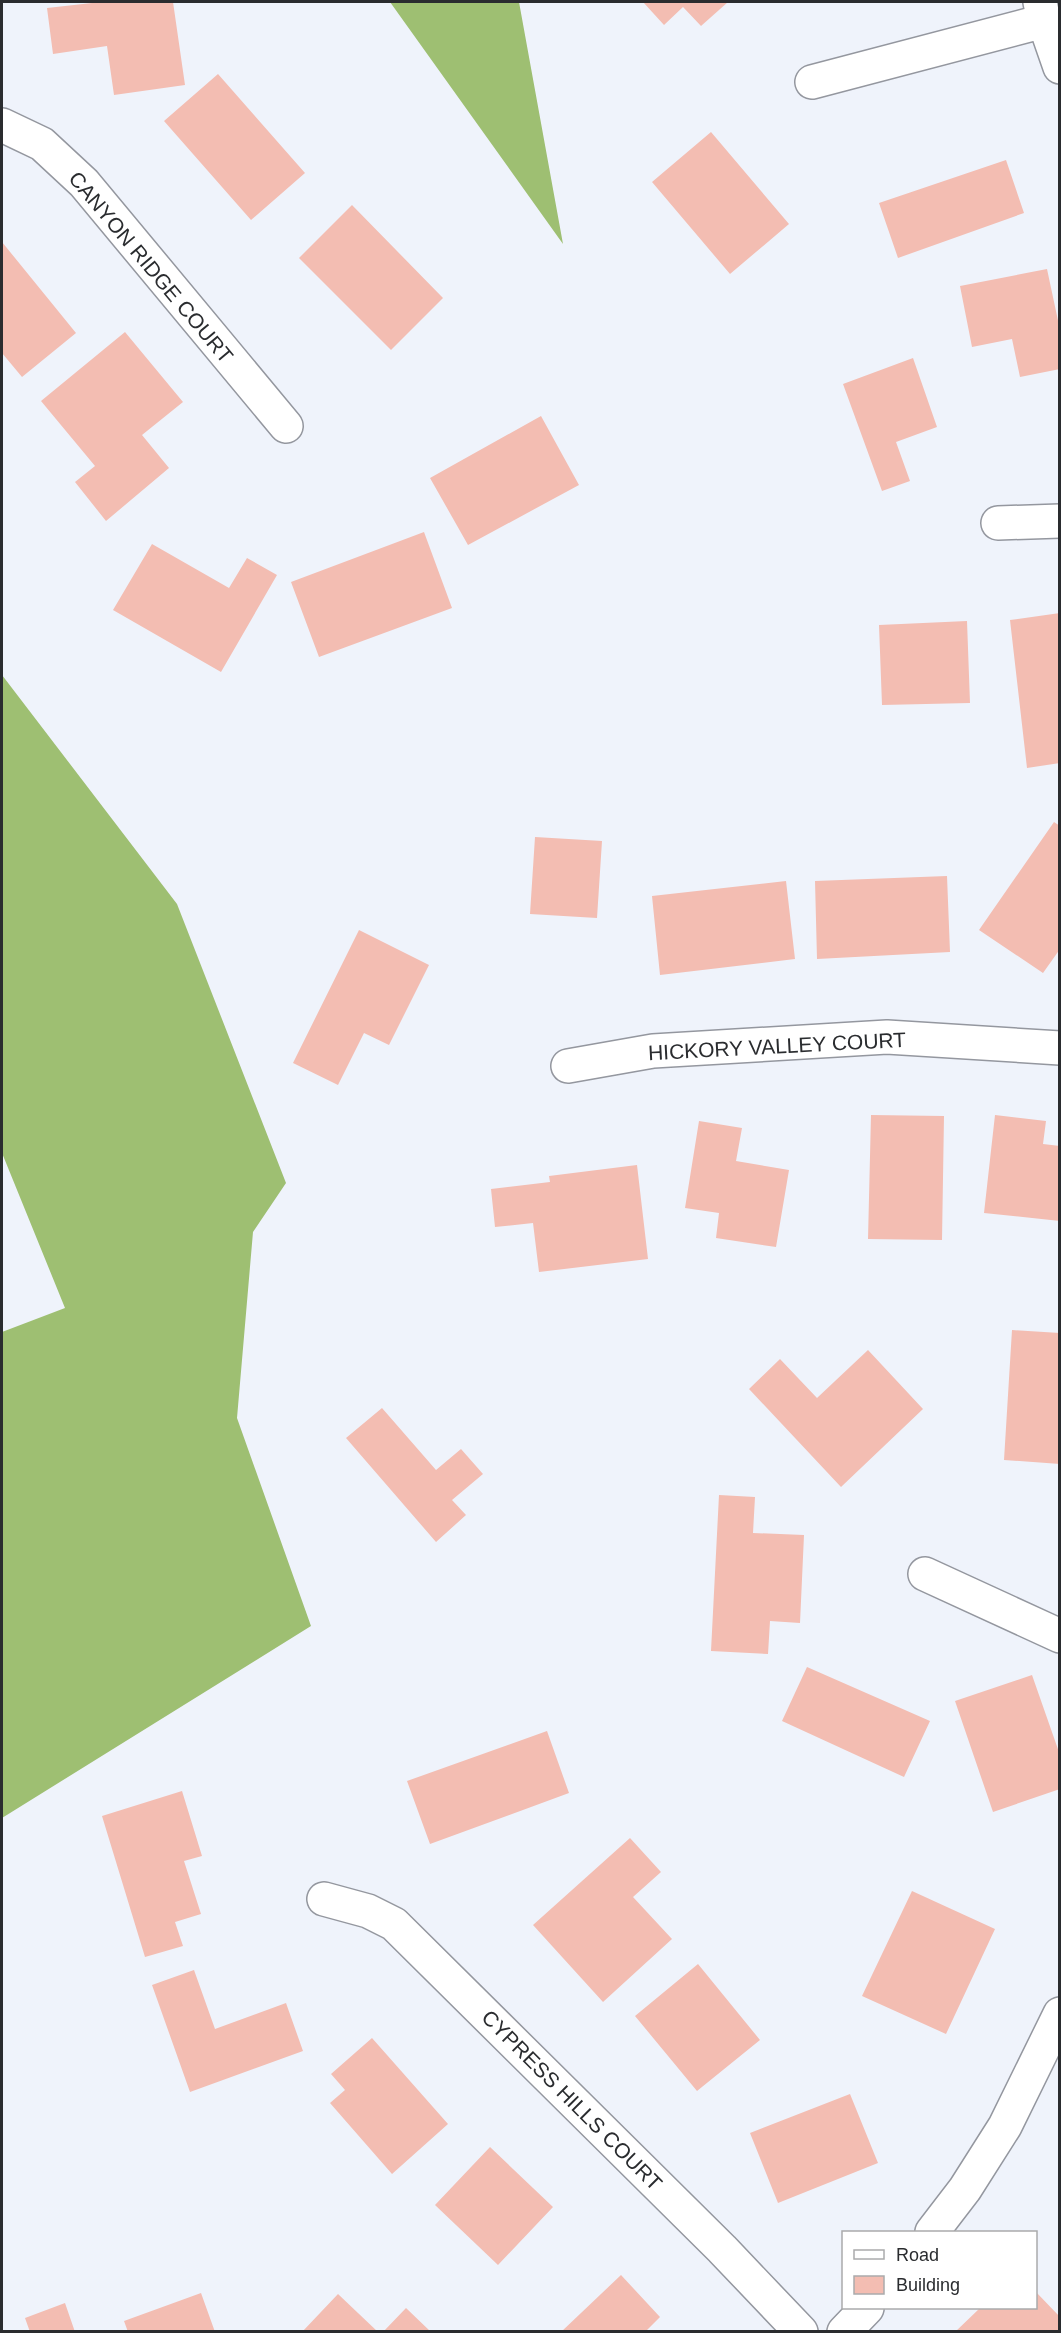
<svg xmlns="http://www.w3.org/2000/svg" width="1061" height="2333" font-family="Helvetica,sans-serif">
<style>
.forest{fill:#9ebf72}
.building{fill:#f3bdb2}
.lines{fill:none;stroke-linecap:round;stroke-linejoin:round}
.minor-casing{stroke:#94979f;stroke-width:36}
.minor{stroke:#fff;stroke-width:33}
.labels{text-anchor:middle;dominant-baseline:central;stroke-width:6;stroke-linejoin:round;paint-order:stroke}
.street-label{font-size:21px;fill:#2a2c2f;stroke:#fff}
</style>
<rect width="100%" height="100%" fill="#eff3fb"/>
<path class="forest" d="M390 2H519L563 244Z
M2 675 177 904 286 1183 253 1232 237 1418 311 1626 2 1818V1332L65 1308 2 1153Z"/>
<path class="building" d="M101 2H173L185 85 114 95 107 46 53 54 47 8Z
M643 2H728L701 26 683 7 664 25Z
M218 74 305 173 251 220 164 121Z
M711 132 789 224 730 274 652 182Z
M1006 160 1024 213 898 258 879 203Z
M352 205 443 298 391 350 299 258Z
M2 242 76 333 22 377 2 353Z
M1047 269 1060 330V369L1020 377 1012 339 972 347 960 286Z
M125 332 183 402 142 435 169 468 106 521 75 482 95 466 41 401Z
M913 358 937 427 896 442 910 481 882 491 843 384Z
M541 416 579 485 468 545 430 478Z
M424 532 452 608 319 657 291 582Z
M152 544 229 588 247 558 277 575 221 672 113 610Z
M1060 613V763L1027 768 1010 620Z
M967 621 970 703 882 705 879 625Z
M1054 822 1060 826V949L1043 973 979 930Z
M535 837 602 841 597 918 530 914Z
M947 876 950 952 817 959 815 881Z
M786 881 795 959 660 975 652 896Z
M359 930 429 965 389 1045 364 1033 338 1085 293 1063Z
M871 1115 944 1116 942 1240 868 1239Z
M995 1115 1046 1121 1043 1144 1060 1146V1221L984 1213Z
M699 1121 742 1128 736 1161 789 1170 776 1247 716 1238 719 1213 685 1208Z
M637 1165 648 1259 539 1272 533 1223 495 1227 491 1189 550 1182 549 1176Z
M1012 1330 1060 1333V1464L1004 1460Z
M868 1350 923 1409 841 1487 749 1389 780 1359 817 1398Z
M382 1408 436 1470 461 1449 483 1474 452 1500 466 1515 436 1542 346 1438Z
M719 1495 755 1497 753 1533 804 1535 800 1623 770 1621 768 1654 711 1651Z
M807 1667 930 1721 904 1777 782 1721Z
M1032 1675 1060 1755V1789L993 1812 955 1701Z
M547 1731 569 1793 430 1844 407 1781Z
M182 1791 202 1856 184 1861 201 1914 175 1922 183 1946 145 1957 102 1816Z
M630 1838 661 1872 633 1897 672 1939 603 2002 533 1925Z
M912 1891 995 1929 946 2034 862 1996Z
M698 1964 760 2040 697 2091 635 2016Z
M194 1970 215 2029 286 2003 303 2051 190 2092 152 1985Z
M372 2038 448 2124 392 2174 330 2103 345 2090 331 2074Z
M850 2094 878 2163 778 2203 750 2133Z
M490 2147 553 2207 498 2265 435 2205Z
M621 2275 660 2317 645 2332H561Z
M1036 2292 1060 2317V2332H955L980 2308H1036Z
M201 2293 215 2332H128L124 2321Z
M338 2294 378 2332H302Z
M65 2303 75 2332H30L25 2318Z
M406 2308 431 2332H383Z"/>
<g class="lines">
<g class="minor-casing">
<path id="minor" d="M1040 2 1044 21 1060 67
M812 82 1044 21
M2 125 42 144 84 183 286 426
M998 523 1060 521
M568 1066 653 1051 887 1037 1060 1048
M925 1574 1060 1636
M324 1899 368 1911 394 1924 722 2249 801 2332
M932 2232 965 2189 1005 2126 1060 2014
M844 2332 867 2308"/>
</g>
<use href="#minor" class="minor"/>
</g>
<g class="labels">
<g class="street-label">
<text transform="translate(151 267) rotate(50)">CANYON RIDGE COURT</text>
<text transform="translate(777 1046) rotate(-3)">HICKORY VALLEY COURT</text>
<text transform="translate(572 2100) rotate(45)">CYPRESS HILLS COURT</text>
</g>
</g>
<rect width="1061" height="2333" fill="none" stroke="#2a2c2f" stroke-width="6"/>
<rect x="842" y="2231" width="195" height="78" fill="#ffffff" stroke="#aaabac" stroke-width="1.5"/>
<rect x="854" y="2250" width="30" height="9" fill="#ffffff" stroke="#aaabac" stroke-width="1.5"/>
<text x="896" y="2261" font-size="18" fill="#2a2c2f">Road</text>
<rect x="854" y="2276" width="30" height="18" fill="#f3bdb2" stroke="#aaabac" stroke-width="1.5"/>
<text x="896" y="2291" font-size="18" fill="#2a2c2f">Building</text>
</svg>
